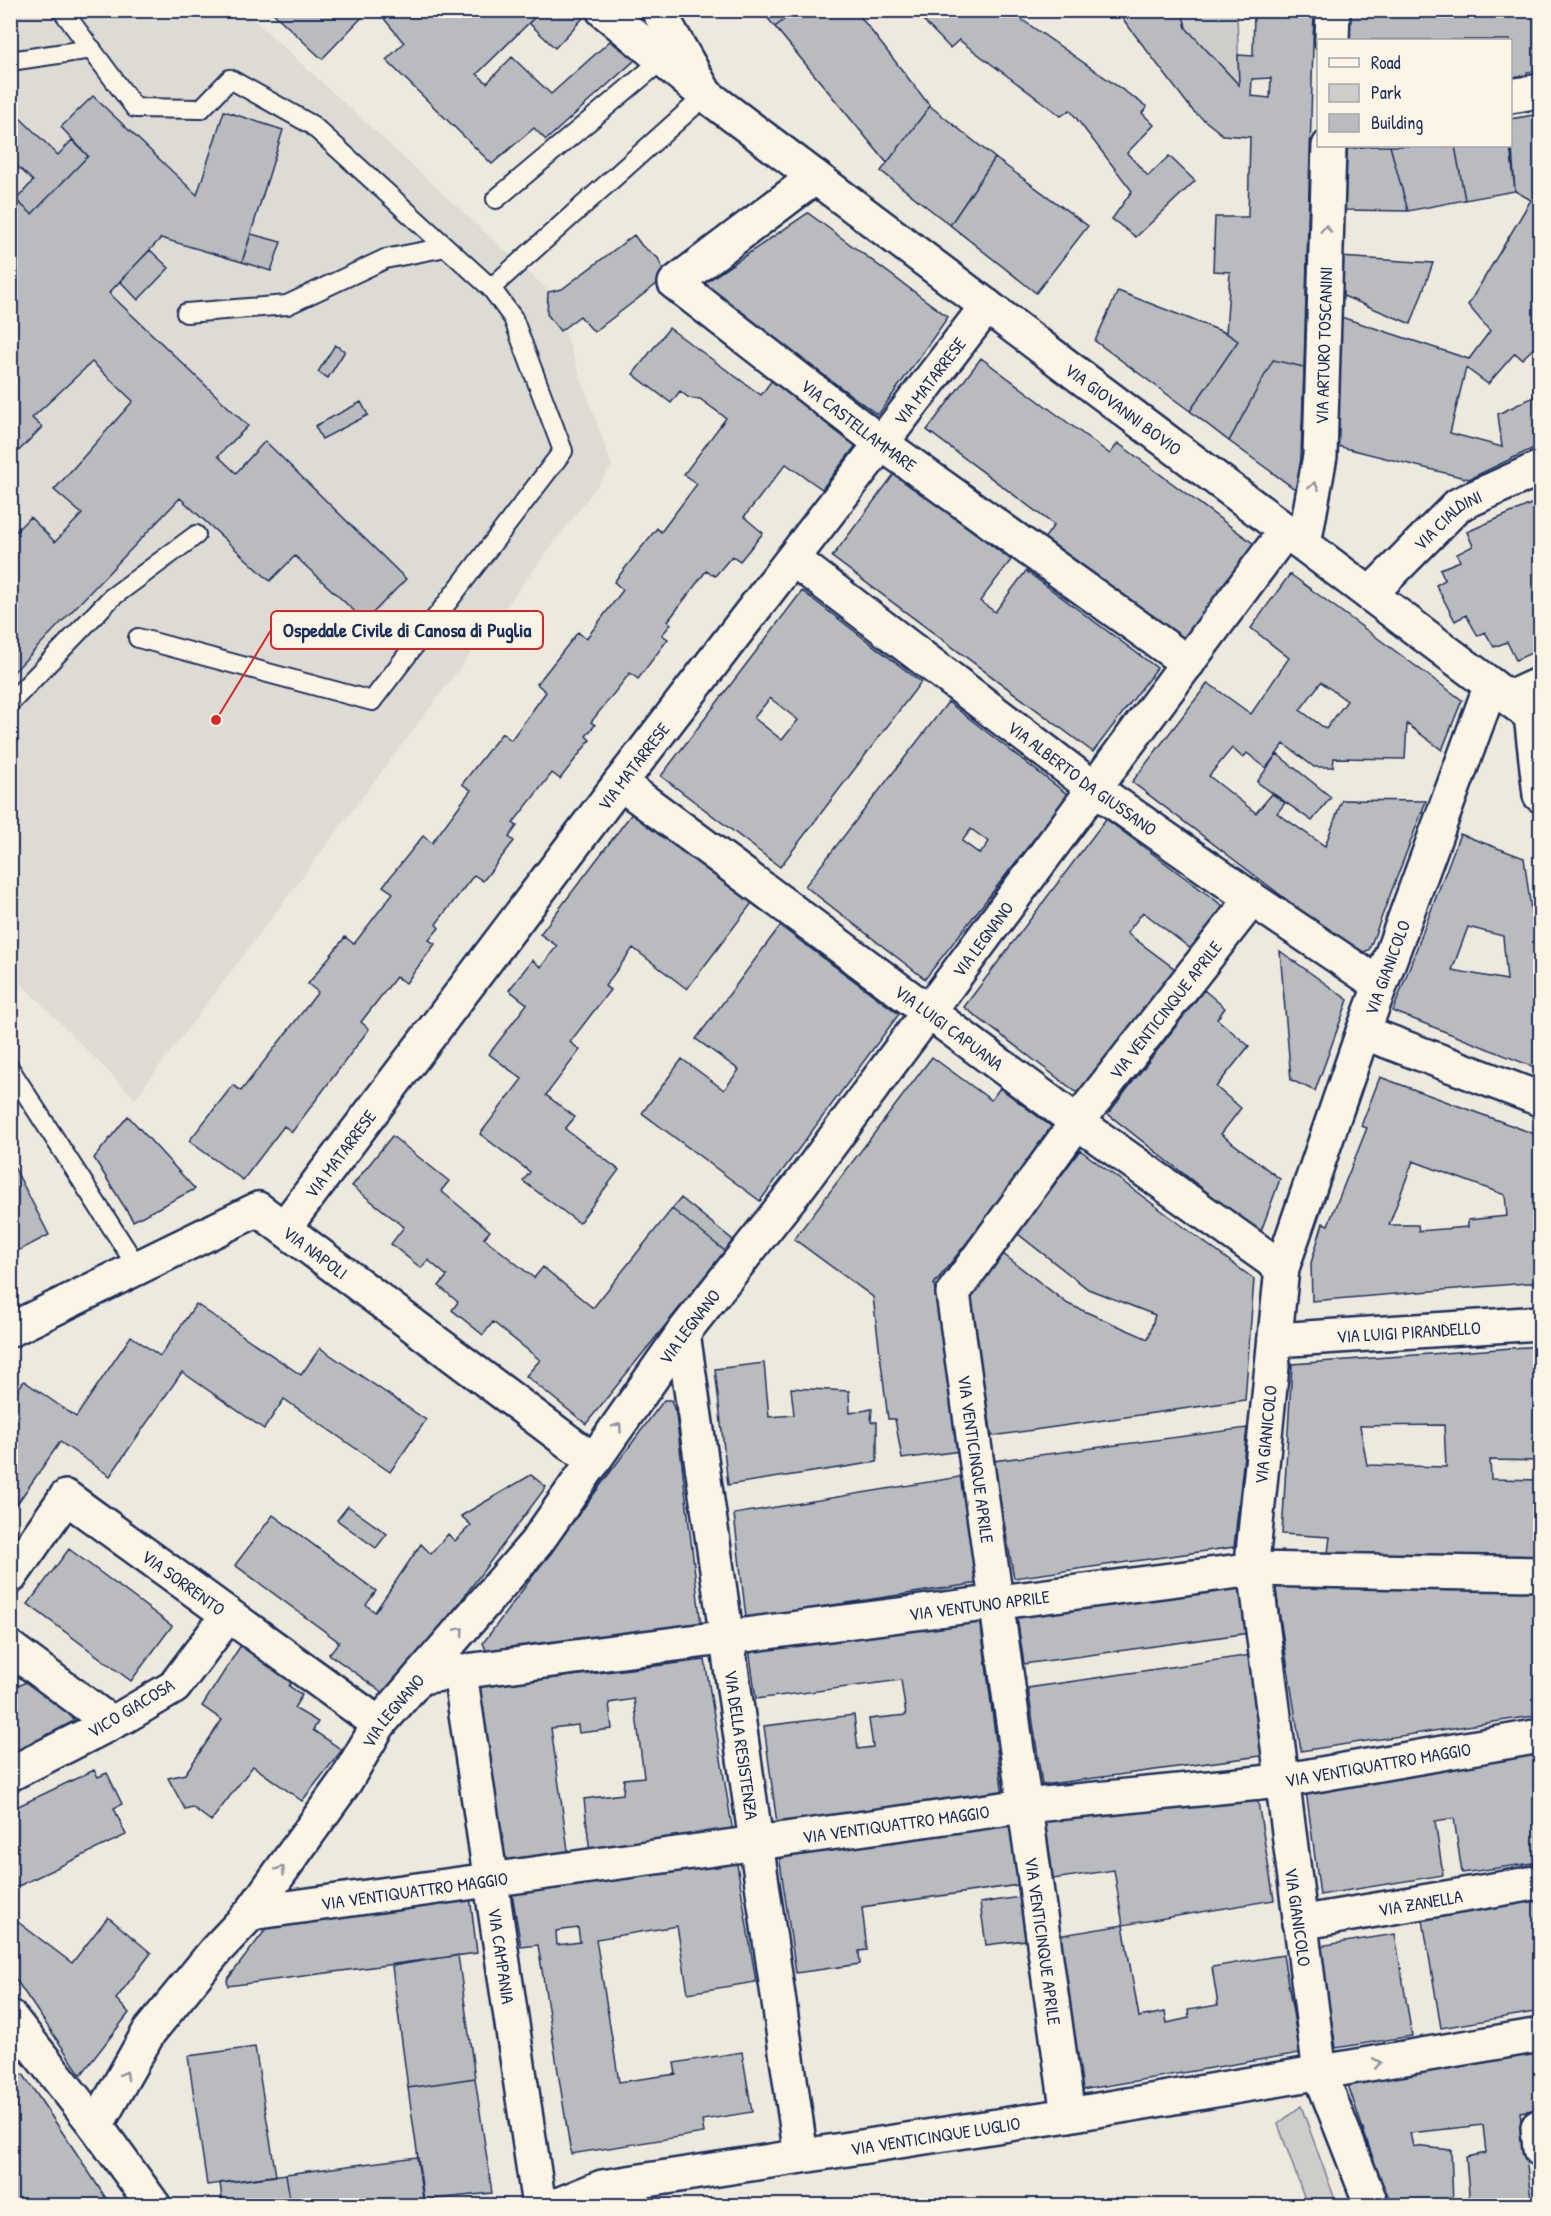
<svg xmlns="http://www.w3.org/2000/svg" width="1551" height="2216" font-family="'Patrick Hand',sans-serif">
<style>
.built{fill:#dedbd4}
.green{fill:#cfcdca;stroke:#757e94;stroke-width:1.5}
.building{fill:#babbbe;stroke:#1b2f5e;stroke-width:1.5;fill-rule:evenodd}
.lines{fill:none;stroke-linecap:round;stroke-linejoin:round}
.lane-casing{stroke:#1b2f5e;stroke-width:22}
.street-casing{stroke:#1b2f5e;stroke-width:38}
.secondary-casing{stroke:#1b2f5e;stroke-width:38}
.lane{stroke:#fcf5e5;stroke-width:18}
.street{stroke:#fcf5e5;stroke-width:33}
.secondary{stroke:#fcf5e5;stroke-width:33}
.oneway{stroke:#8c92a2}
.labels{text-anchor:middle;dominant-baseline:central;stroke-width:6;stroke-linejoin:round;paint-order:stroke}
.street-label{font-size:18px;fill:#1b2f5e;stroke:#fcf5e5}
.leader{fill:none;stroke:#d62828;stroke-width:2}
.callout-dot{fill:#d62828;stroke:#fcf5e5;stroke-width:2}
.callout{fill:#fcf5e5;stroke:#d62828;stroke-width:2}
.callout-label{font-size:20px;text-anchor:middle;font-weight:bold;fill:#1b2f5e}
</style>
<rect width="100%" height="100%" fill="#eee9dd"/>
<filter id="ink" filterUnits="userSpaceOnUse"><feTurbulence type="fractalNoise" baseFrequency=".0167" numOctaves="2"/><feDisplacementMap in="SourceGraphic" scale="12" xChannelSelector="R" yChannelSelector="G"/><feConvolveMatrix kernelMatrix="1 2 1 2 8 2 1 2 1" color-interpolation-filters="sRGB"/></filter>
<g filter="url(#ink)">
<path class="built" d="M10 11H255L252 18 551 293 612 466 135 1099 11 973Z"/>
<path class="green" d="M1182 11H1237L1239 85 1186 28Z
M1301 2106 1337 2205H1307L1278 2124Z"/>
<path class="building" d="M270 10H369L322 59Z
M377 10H542L477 74 487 83 512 57 551 94 610 41 635 60 546 140 534 128 492 164 386 60 404 43Z
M542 10H574L583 18 555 48 529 23Z
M761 10H796L775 27Z
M796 10H855L930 106 887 163 775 27Z
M918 10H1008L1147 107 1142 113 1154 125 1127 153 1148 176 1169 156 1195 181 1136 237 1112 219 1132 191 1070 110 1061 116 959 40 950 48 916 13Z
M1116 10H1182L1186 28 1239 85 1238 55 1253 56 1254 10H1314L1304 367 1273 360 1229 441 1190 411 1238 341 1226 333 1230 272 1213 271 1215 217H1248L1250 137 1223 135 1193 111ZM1271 78 1270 98 1251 96 1252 79Z
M1350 10H1404V13L1540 10V70L1527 72 1529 81 1510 84V40H1349Z
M93 96 197 195 224 111 283 130 242 262 161 238 109 293 248 426 218 456 236 473 265 441 406 579 365 621 295 556 270 581 180 498 10 676V537L30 517 55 542 82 514 54 490 133 401 92 362 32 418 42 427 10 460V195L32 214 88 156 61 127Z
M930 106 995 158 950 225 881 171Z
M1540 114V342L1522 359 1515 353 1488 384 1466 368 1450 433 1502 447 1498 414 1540 394V445L1469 479 1333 445 1335 315 1469 359 1490 331 1468 305 1531 200 1515 191 1510 119Z
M20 118 58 155 72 140 88 156 32 214 16 200 33 181 10 159V127Z
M1510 145 1515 191 1465 200 1455 146Z
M1371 146H1390L1408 211 1345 210 1347 149Z
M1390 146H1455L1465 200 1408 211Z
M995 158 1088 226 1036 293 950 225Z
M808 213 948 317 878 415 702 285Z
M251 234 281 242 271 271 242 262Z
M634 235 642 246 658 258 666 277 594 332 580 316 560 331 547 314 548 292 562 289Z
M150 250 169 268 138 300 120 281Z
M1339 257 1433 263 1411 324 1336 293Z
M1118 291 1226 333 1238 341 1190 411 1095 341Z
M669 328 761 395 772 380 857 444 822 489 786 464 744 517 763 533 740 561 732 556 715 576 706 571 668 621 671 624 662 635 668 639 638 679 630 673 591 722 595 725 586 736 590 740 560 779 552 773 513 823 517 826 509 837 514 841 483 881 474 875 436 924 439 928 429 940 435 944 406 983 396 977 361 1022 369 1029 292 1132 284 1126 243 1180 189 1141 233 1085 241 1091 318 992 308 984 345 937 354 944 393 893 383 886 423 836 432 843 471 790 462 784 502 733 511 740 546 692 537 684 578 632 586 639 623 590 614 582 657 528 661 532 697 484 684 474 726 418 700 399 689 398 680 391 671 403 633 374Z
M335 345 345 351 328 378 318 372Z
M981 358 1110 454 1118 443 1254 544 1182 642 1044 539 1054 525 927 430Z
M1273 360 1304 367 1300 486 1295 489 1229 441Z
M361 402 368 415 322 439 315 426Z
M895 473 1011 560 980 601 995 612 1026 571 1157 668 1093 752 832 557Z
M1540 500V649L1516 660 1507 642 1494 647 1485 632 1478 636 1466 615 1455 621 1436 585 1445 580 1440 569 1460 561 1457 554 1473 546 1467 532Z
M1290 574 1462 700 1442 750 1407 724 1405 759 1334 758 1333 767H1314L1284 744 1266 768 1247 753 1243 758 1232 748 1209 776 1256 813 1272 794 1285 803 1277 813 1325 846 1342 800 1426 801 1369 950 1358 954 1132 782 1208 683 1251 714 1289 658 1251 628ZM1321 682 1347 701 1326 729 1300 710Z
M802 591 921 682 780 867 661 776ZM770 698 798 720 782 740 754 718Z
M948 702 1068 795 925 979 805 886ZM971 829 989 842 980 854 962 841Z
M1277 754 1331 797 1312 821 1257 782Z
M633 812 752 903 687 989 633 948 605 986 610 990 570 1042 580 1050 546 1095 575 1117 565 1129 619 1170 579 1223 523 1181 530 1172 480 1134 522 1079 489 1054 527 1004 509 990 532 960 541 967 557 946 540 934Z
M1106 819 1223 906 1191 949 1143 912 1127 933 1175 969 1080 1095 964 1007Z
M1460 834 1524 858 1540 976V1064L1536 1068 1393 1011ZM1468 927 1503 936 1507 980 1452 970Z
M780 926 899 1014 760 1201 642 1113 682 1059 724 1090 739 1070 696 1039Z
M1280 951 1348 1000 1315 1091 1291 1080Z
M1204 990 1225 1008 1217 1019 1249 1046 1216 1087 1241 1108 1221 1134 1280 1179 1260 1234 1108 1114Z
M932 1057 991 1100 1000 1088 1056 1130 934 1284 960 1451 902 1459 895 1419H888L873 1297 794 1239Z
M1380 1077 1540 1136V1193L1536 1205 1537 1215 1540 1214V1282L1312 1301 1311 1263 1323 1223 1328 1225 1367 1128 1361 1126ZM1413 1161 1505 1195 1507 1216 1468 1220V1227L1419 1231 1418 1225H1389Z
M128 1116 195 1189 133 1221 94 1158Z
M392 1136 449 1181 441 1191 490 1231 484 1238 534 1278 543 1267 593 1308 672 1209 725 1251 586 1424 526 1376 540 1360 493 1322 483 1335 452 1310 458 1302 439 1286 447 1276 428 1260 421 1268 391 1244 404 1227 352 1186Z
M1080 1150 1254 1279 1245 1400 992 1436 969 1298 1003 1254 1068 1304 1148 1339 1155 1315 1088 1289 1018 1234Z
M10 1159 49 1235 10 1255Z
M1540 1193V1214L1537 1215 1536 1205Z
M681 1198 733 1240 725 1251 672 1209Z
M196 1304 301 1375 320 1348 426 1420 390 1472 284 1399 264 1429 182 1372 110 1476 60 1442 10 1514V1401L24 1381 76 1417 131 1336 160 1356Z
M1540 1346V1461L1490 1460 1491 1479 1540 1480V1556L1328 1553 1330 1537 1282 1534 1292 1364ZM1444 1425 1446 1467 1367 1465 1360 1426Z
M764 1363 769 1417 794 1415 791 1388 849 1391 850 1413 872 1409 871 1422H877V1462L728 1485 715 1369Z
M664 1400H671L676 1414 701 1625 488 1655 483 1643Z
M1247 1428 1234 1547 1014 1578 993 1461Z
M531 1475 546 1487 389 1697 329 1654 339 1642 235 1565 273 1515 376 1591 366 1605 375 1612 421 1544 431 1554 448 1534 455 1541 471 1525 461 1516Z
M965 1476 979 1583 746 1618 734 1514Z
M348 1506 387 1534 376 1548 337 1520Z
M69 1549 172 1626 131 1681 28 1604Z
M1241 1579 1249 1633 1024 1664 1016 1610Z
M1275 1586 1540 1589V1715L1301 1751Z
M980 1619 1003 1795 777 1824 764 1726 854 1715 858 1749 873 1747 869 1719 906 1715 901 1680 756 1699 749 1649Z
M241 1645 293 1680 289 1686 302 1695 294 1708 318 1722 313 1730 342 1750 302 1801 253 1766 211 1821 192 1807 185 1809 168 1778 185 1774 222 1720 202 1706Z
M1251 1655 1268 1755 1042 1785 1028 1688Z
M705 1660 733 1833 590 1853 584 1799 623 1794 624 1779 644 1777 634 1699 609 1703 612 1729 579 1733 578 1725 551 1728 569 1857 504 1866 480 1687Z
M26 1682 67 1711 74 1721 10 1755V1690Z
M1540 1749V1862L1462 1873 1454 1818 1435 1821 1443 1875 1320 1895 1305 1783Z
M94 1770 98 1777 107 1773 122 1804 114 1808 126 1835 10 1890V1810Z
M1256 1790 1274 1900 1123 1925 1114 1870 1053 1879 1045 1821Z
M1009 1823 1018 1885 862 1907 867 1950 859 1951 860 1964 796 1973 779 1855Z
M736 1858 756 1982 688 1993 677 1926 596 1939 619 2082 676 2074 674 2063 742 2052 752 2112 702 2120 704 2133 571 2154 538 1945 521 1947 512 1893ZM578 1928 580 1942 557 1945 556 1931Z
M470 1896 477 1953 228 1986 227 1980 270 1924Z
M1540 1896V2011L1441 2028 1422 1914Z
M1020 1897 1026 1940 986 1945 980 1903Z
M10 1916 72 1963 108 1917 151 1953 116 1999 129 2013 81 2075 10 1971Z
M1123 1925 1139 2017 1165 2012 1167 2023 1189 2018 1188 2010 1218 2005 1212 1967 1283 1955 1300 2053 1082 2090 1056 1936Z
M1395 1934 1412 2036 1336 2048 1319 1946Z
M458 1955 475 2078 408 2088 392 1966Z
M1540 2046V2109L1520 2112 1532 2206H1470L1466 2157 1486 2153 1483 2125 1410 2133 1413 2146 1451 2150 1453 2205 1460 2206H1389L1345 2076Z
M255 2047 276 2176 207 2185 188 2056Z
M23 2074 77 2154 111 2206H10V2083Z
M475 2078 492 2193 424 2200 408 2088Z
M417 2157 424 2206H291L286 2174Z
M286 2174 291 2206H223L220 2183Z"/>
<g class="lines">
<g class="lane-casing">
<path id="lane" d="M62 10 135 108 201 109 230 79 312 125 491 288 513 318 563 451 372 701 138 638
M10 61 92 49
M496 199 662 60
M491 288 706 95
M186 313 287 305 385 259 446 247
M10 703 111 598 196 535
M10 1069 138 1268"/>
</g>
<g class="street-casing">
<g id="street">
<path d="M603 10 705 95"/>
<path d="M1332 40 1333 10"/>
<path d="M1510 96 1540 91"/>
<path id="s1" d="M815 177 675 283 881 443 1188 663"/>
<path id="s2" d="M1304 544 1320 456 1329 146"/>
<path id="s3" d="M793 559 1095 789 1252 899 1380 985"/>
<path id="s4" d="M1370 594 1458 505 1540 468"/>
<path d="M1509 698 1540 684"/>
<path d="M1531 715 1540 795"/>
<path id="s5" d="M620 783 1077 1122 1282 1268"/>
<path d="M1363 1032 1540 1099"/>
<path id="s6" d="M284 1228 620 783 987 306"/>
<path id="s7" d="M10 1330 258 1209 594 1461"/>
<path id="s8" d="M683 1333 801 2156"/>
<path id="s9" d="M1275 1340 1540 1323"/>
<path id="s10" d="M10 1577 66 1497 379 1724"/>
<path d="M10 1648 111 1723"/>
<path id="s11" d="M460 1673 539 2206"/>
<path id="s12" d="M420 1677 1255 1569 1540 1574"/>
<path d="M10 1774 125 1716 174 1687 228 1615"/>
<path id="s13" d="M251 1913 1024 1806 1281 1781 1540 1736"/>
<path id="s14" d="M1299 1923 1540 1882"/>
<path d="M10 2017 96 2126 154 2206"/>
<path id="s15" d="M1068 2115 953 1293 1077 1122 1252 899"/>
<path id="s16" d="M96 2126 149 2032 216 1950 251 1913 345 1782 379 1724 536 1543 683 1333 800 1185 1286 530"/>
<path d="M1538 2127 1540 2149"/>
<path id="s17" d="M555 2206 602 2187 1068 2115 1540 2035"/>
<path id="s18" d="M1372 2206 1320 2073 1253 1553 1282 1268 1363 1032 1491 685"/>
</g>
</g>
<g class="secondary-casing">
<g id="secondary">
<path id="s19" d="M658 10 706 95 1540 722"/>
</g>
</g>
<use href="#lane" class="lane"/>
<use href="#street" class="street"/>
<use href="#secondary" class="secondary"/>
</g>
<defs><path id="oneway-chevron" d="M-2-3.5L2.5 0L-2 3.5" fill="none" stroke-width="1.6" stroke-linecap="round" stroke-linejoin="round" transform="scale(1.5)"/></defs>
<g class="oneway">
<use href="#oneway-chevron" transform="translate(1326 229) rotate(-88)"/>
<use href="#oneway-chevron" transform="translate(1314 486) rotate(-80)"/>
<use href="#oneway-chevron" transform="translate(618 1427) rotate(-55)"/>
<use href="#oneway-chevron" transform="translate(460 1631) rotate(-49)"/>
<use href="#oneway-chevron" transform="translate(281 1870) rotate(-54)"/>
<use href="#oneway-chevron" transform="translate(1377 2063) rotate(-10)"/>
<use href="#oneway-chevron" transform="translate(125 2075) rotate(-61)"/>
</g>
</g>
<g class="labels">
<g class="street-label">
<text stroke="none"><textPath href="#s2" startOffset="200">VIA ARTURO TOSCANINI</textPath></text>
<text stroke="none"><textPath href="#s6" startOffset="1065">VIA MATARRESE</textPath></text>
<text stroke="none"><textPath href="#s19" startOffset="620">VIA GIOVANNI BOVIO</textPath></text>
<text stroke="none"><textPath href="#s1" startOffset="408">VIA CASTELLAMMARE</textPath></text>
<text stroke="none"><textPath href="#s4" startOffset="108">VIA CIALDINI</textPath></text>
<text stroke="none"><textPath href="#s6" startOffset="579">VIA MATARRESE</textPath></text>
<text stroke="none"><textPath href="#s3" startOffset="363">VIA ALBERTO DA GIUSSANO</textPath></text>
<text stroke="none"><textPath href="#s16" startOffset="1484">VIA LEGNANO</textPath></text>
<text stroke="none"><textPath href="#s18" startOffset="1272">VIA GIANICOLO</textPath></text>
<text stroke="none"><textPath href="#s15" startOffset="1184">VIA VENTICINQUE APRILE</textPath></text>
<text stroke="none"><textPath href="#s5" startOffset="410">VIA LUIGI CAPUANA</textPath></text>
<text stroke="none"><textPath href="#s6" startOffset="93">VIA MATARRESE</textPath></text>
<text stroke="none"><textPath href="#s7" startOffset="348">VIA NAPOLI</textPath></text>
<text stroke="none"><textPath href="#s16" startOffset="998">VIA LEGNANO</textPath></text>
<text stroke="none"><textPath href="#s9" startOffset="134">VIA LUIGI PIRANDELLO</textPath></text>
<text stroke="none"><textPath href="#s18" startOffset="786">VIA GIANICOLO</textPath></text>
<text transform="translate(976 1459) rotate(82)">VIA VENTICINQUE APRILE</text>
<text stroke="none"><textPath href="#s10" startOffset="243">VIA SORRENTO</textPath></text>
<text stroke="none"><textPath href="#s12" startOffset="564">VIA VENTUNO APRILE</textPath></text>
<text transform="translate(131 1708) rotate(-31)">VICO GIACOSA</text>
<text stroke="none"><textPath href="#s16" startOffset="512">VIA LEGNANO</textPath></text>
<text stroke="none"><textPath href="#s8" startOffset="416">VIA DELLA RESISTENZA</textPath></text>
<text stroke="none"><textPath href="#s13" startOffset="1137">VIA VENTIQUATTRO MAGGIO</textPath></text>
<text stroke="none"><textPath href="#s13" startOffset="651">VIA VENTIQUATTRO MAGGIO</textPath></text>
<text stroke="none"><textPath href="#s13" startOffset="165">VIA VENTIQUATTRO MAGGIO</textPath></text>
<text stroke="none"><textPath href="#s14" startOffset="123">VIA ZANELLA</textPath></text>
<text transform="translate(1298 1917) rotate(82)">VIA GIANICOLO</text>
<text transform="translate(1043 1941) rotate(82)">VIA VENTICINQUE APRILE</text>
<text stroke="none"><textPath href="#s11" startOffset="286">VIA CAMPANIA</textPath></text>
<text stroke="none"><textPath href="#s17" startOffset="388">VIA VENTICINQUE LUGLIO</textPath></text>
</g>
</g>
<path class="leader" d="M216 720L271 630"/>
<circle class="callout-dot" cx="216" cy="720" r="6"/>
<rect class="callout" x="271" y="611" width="272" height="38" rx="6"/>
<g class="callout-label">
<text x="407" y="637">Ospedale Civile di Canosa di Puglia</text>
</g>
<rect width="1551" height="2216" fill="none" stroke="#fcf5e5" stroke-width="36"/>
<rect x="18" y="18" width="1515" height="2180" fill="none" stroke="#1b2f5e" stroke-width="2" filter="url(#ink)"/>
<rect x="1317" y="39" width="195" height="108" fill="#fcf5e5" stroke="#a2a6af" stroke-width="1.5"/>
<rect x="1329" y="58" width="30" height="9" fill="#fcf5e5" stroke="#a2a6af" stroke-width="1.5"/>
<text x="1371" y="69" font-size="18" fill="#1b2f5e">Road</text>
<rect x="1329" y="84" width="30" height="18" fill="#cfcdca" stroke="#a2a6af" stroke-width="1.5"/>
<text x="1371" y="99" font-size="18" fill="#1b2f5e">Park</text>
<rect x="1329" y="114" width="30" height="18" fill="#babbbe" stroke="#a2a6af" stroke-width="1.5"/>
<text x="1371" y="129" font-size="18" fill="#1b2f5e">Building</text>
</svg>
